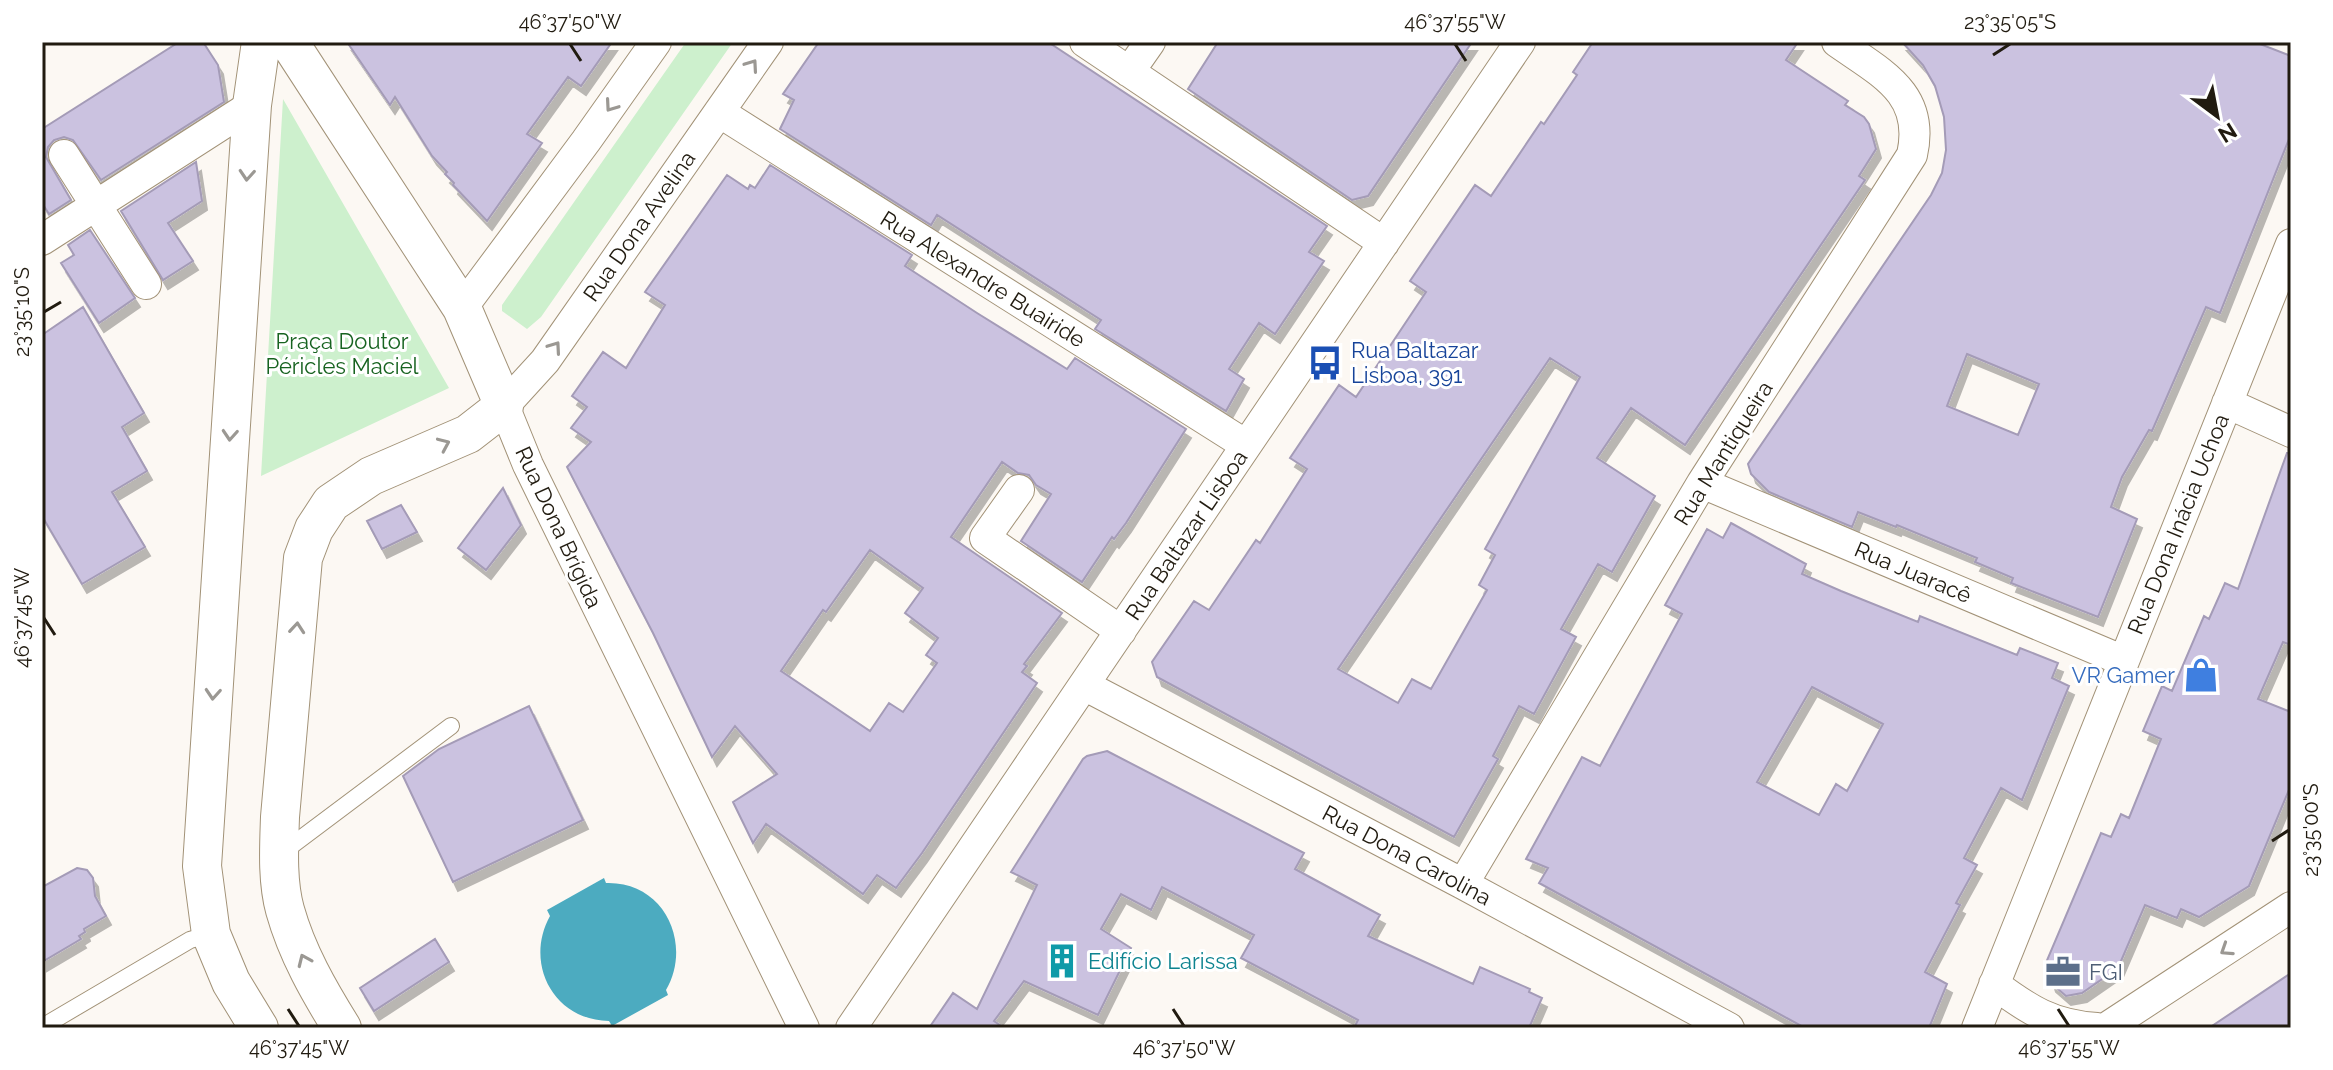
<svg xmlns="http://www.w3.org/2000/svg" width="2333" height="1070" font-family="Raleway,sans-serif">
<style>
.green{fill:#cdf0cd}
.water{fill:#4cabc0}
.building{fill:#cbc2e0;stroke:#a49bb7;stroke-width:2;fill-rule:evenodd;filter:url(#shadow)}
.lines{fill:none;stroke-linecap:round;stroke-linejoin:round}
.service-casing{stroke:#a29277;stroke-width:18}
.minor-casing{stroke:#a29277;stroke-width:32}
.tertiary-casing{stroke:#a29277;stroke-width:40}
.service{stroke:#fff;stroke-width:16}
.minor{stroke:#fff;stroke-width:30}
.tertiary{stroke:#fff;stroke-width:38}
.oneway{stroke:#9b9893}
.ticks{fill:none;stroke:#211b10;stroke-width:3}
.labels{text-anchor:middle;dominant-baseline:central;stroke-width:6;stroke-linejoin:round;paint-order:stroke}
.street-label{font-size:22px;fill:#211b10;stroke:#fff}
.park-label{font-size:22px;fill:#176320;stroke:#fff}
.transit-label{font-size:22px;fill:#164399;stroke:#fff;text-anchor:start}
.shop-label{font-size:22px;fill:#366cbe;stroke:#fff;text-anchor:end}
.culture-label{font-size:22px;fill:#0d838f;stroke:#fff;text-anchor:start}
.service-label{font-size:22px;fill:#4e5e75;stroke:#fff;text-anchor:start}
.neatline{fill:none;stroke:#211b10;stroke-width:3}
.ticks-label{font-size:20px;text-anchor:middle;fill:#211b10}
</style>
<defs>
<filter id="shadow"><feDropShadow dx="5" dy="9" stdDeviation="0" flood-color="#0004"/></filter>
</defs>
<rect width="100%" height="100%" fill="#fcf8f3"/>
<path class="green" d="M686 42H733L541 317 527 329 502 311V305Z
M283 99 449 388 261 476Z"/>
<path class="water" d="M604 878 606 883C664 881 693 943 666 990L668 995 612 1026 609 1021C553 1020 524 963 550 916L547 910Z"/>
<path class="building" d="M179 42H203L218 65 224 102 101 180 73 140 64 137 54 140 48 147 46 157 71 200 49 214 42 203V129Z
M347 42H612L581 86 568 77 527 134 542 143 487 221 453 185 454 183 445 174 447 172 432 156 395 97 390 105Z
M819 42H1048L1327 226 1309 252 1324 261 1275 334 1259 323 1229 369 1244 379 1226 411 1095 329 1101 320 937 215 931 225 780 129 794 100 783 94Z
M1218 42H1472L1368 196 1352 200 1188 89Z
M1593 42H1798L1786 60 1848 101 1845 105 1864 117 1869 124 1876 149 1859 176 1865 180 1685 445 1631 408 1597 458 1655 496 1612 572 1598 564 1561 629 1576 637 1534 714 1519 706 1493 756 1498 759 1454 837 1157 677 1152 662 1194 601 1209 610 1256 540 1260 543 1307 469 1290 458 1339 385 1356 397 1426 292 1410 281 1475 185 1491 196 1541 122 1544 124 1577 75 1573 72ZM1550 358 1580 377 1485 549 1495 555 1479 585 1487 590 1431 689 1412 679 1398 703 1338 669Z
M1902 42H2255L2291 56V134L2220 313 2206 307 2152 431 2149 430 2122 477 2111 507 2137 519 2098 617 2011 583 2013 578 1975 562 1977 558 1897 525 1896 527 1858 512 1852 527 1769 492 1751 474 1748 464 1931 195 1942 173 1946 150 1944 117 1935 86 1923 65ZM1967 354 2039 384 2018 435 1947 406Z
M196 162 202 201 168 223 193 261 163 280 121 211Z
M770 165 912 255 905 266 977 313 1067 369 1075 358 1186 429 1126 523 1114 539 1112 537 1082 582 1021 541 1051 494 1036 485 1029 475 1018 473 1002 462 951 537 1062 613 1024 664 1027 666 1022 672 1037 683 922 853 896 888 877 875 863 894 766 824 753 843 733 802 777 774 735 726 712 757 653 633 567 467 591 442 571 428 587 407 572 396 603 352 626 368 665 305 645 292 727 175 748 189 750 185 755 188ZM870 550 923 588 905 613 938 638 926 655 937 663 903 712 889 703 870 731 781 671 823 610 826 612Z
M90 230 135 298 99 323 61 263 74 255 68 245Z
M83 307 144 413 122 427 147 471 112 492 145 547 82 584 42 516V335Z
M2287 453H2291V645L2283 642 2258 699 2291 712V785L2249 886 2199 917 2181 909 2177 918 2145 905 2118 968 2082 993 2066 996 2051 983 2045 965 2101 833 2111 837 2121 814 2129 818 2161 739 2143 731 2162 686 2172 691 2204 616 2209 619 2225 583 2238 589Z
M503 488 521 525 486 570 458 548Z
M401 505 417 532 382 549 367 521Z
M1731 523 1806 564 1802 574 1841 591 1918 622 1920 616 2017 655 2020 648 2058 663 2052 678 2069 686 2022 800 2001 788 1964 858 1977 865 1956 903 1960 905 1925 972 1947 984 1929 1028H1805L1539 883 1548 868 1526 859 1582 757 1600 766 1682 614 1665 605 1707 529 1723 538ZM1812 687 1883 724 1847 791 1836 784 1819 815 1757 782Z
M529 706 583 820 453 882 403 776 439 749Z
M1107 751 1304 853 1295 869 1380 915 1368 936 1473 984 1480 967 1530 989 1529 992 1542 998 1529 1028H1354L1358 1020 1241 958 1254 935 1162 887 1151 910 1121 894 1101 929 1131 948 1098 1015 1024 981 994 1021 1004 1028H929L953 993 977 1009 1037 885 1011 872 1083 759 1087 756Z
M77 868 87 870 93 878 95 896 106 916 84 929 85 932 79 936 81 939 42 962V887Z
M435 939 449 962 374 1011 360 988Z
M2291 973V1028H2209Z"/>
<g class="lines">
<g class="service-casing">
<path id="service" d="M283 852 451 726
M49 1023 190 940 211 934"/>
</g>
<g class="minor-casing">
<path id="minor" d="M768 42 545 361 504 406 528 465 804 1028
M1085 42 1384 243
M1129 72 1150 42
M719 112 1246 445
M64 155 146 284
M42 240 252 105
M462 308 586 141 656 42
M2227 403 2291 432
M1702 483 2124 661
M1019 490 985 538 1121 631
M1084 685 1463 884 1729 1028
M1463 884 1702 483 1912 155C1926 93 1881 73 1837 42
M1994 984C2029 1010 2052 1025 2097 1028
M851 1028 1520 42
M1977 1028 2291 244
M2106 1028 2291 907"/>
</g>
<g class="tertiary-casing">
<path id="tertiary" d="M289 42 462 308 504 406 468 434 371 476 331 503 314 529 303 558 280 817C279 847 277 881 285 910 297 953 319 991 342 1028
M259 1028 231 982 211 934 202 866 252 105 261 42"/>
</g>
<use href="#service" class="service"/>
<use href="#minor" class="minor"/>
<use href="#tertiary" class="tertiary"/>
</g>
<defs><path id="oneway-chevron" d="M-2-3.5L2.5 0L-2 3.5" fill="none" stroke-width="1.6" stroke-linecap="round" stroke-linejoin="round" transform="scale(2)"/></defs>
<g class="oneway">
<use href="#oneway-chevron" transform="translate(752 65) rotate(-55)"/>
<use href="#oneway-chevron" transform="translate(611 106) rotate(125)"/>
<use href="#oneway-chevron" transform="translate(247 175) rotate(94)"/>
<use href="#oneway-chevron" transform="translate(555 347) rotate(-55)"/>
<use href="#oneway-chevron" transform="translate(230 435) rotate(94)"/>
<use href="#oneway-chevron" transform="translate(444 444) rotate(-24)"/>
<use href="#oneway-chevron" transform="translate(297 628) rotate(-85)"/>
<use href="#oneway-chevron" transform="translate(213 694) rotate(94)"/>
<use href="#oneway-chevron" transform="translate(2226 950) rotate(147)"/>
<use href="#oneway-chevron" transform="translate(304 960) rotate(-114)"/>
</g>
<path class="ticks" d="M570 44 581 61M1455 44 1466 61M1993 55 2010 44M44 312 61 302M44 618 55 635M2272 841 2289 830M288 1009 299 1026M1173 1009 1184 1026M2058 1009 2069 1026"/>
<defs>
<g id="bus-bare" transform="scale(2.76)"><path d="M-5-6H5V4H4V6H2V4H-2V6H-4V4H-5ZM-3.5-4V0h7V-4ZM-3.5 1.2v1.5H-2V1.2ZM2 1.2v1.5H3.5V1.2Z" fill="#1a4fb4" stroke="#fff" stroke-width="2.5" paint-order="stroke"/></g>
<g id="shop-bare" transform="scale(2.76)"><path d="M-5-2.5h2.3a2.7 3.5 0 0 1 5.4 0H5L5.5 6h-11ZM-1.5-2.5h3a1.5 2.3 0 0 0-3 0Z" fill="#3f7fe0" stroke="#fff" stroke-width="2.5" paint-order="stroke"/></g>
<g id="building-bare" transform="scale(2.76)"><path d="M-4-6H4V6H1V3H-1V6H-4ZM-2.5-4.3h1.7v1.8h-1.7ZM.8-4.3h1.7v1.8H.8ZM-2.5-1h1.7V.8h-1.7ZM.8-1h1.7V.8H.8Z" fill="#0f9aa8" stroke="#fff" stroke-width="2.5" paint-order="stroke"/></g>
<g id="office-bare" transform="scale(2.76)"><path d="M-6-3h4V-5.5h4V-3h4V5H-6ZM-1-4.5V-3h2v-1.5ZM-6 0V1H6V0Z" fill="#5c6f8a" stroke="#fff" stroke-width="2.5" paint-order="stroke"/></g>
</defs>
<g fill-rule="evenodd">
<use href="#bus-bare" x="1325" y="363"/>
<use href="#shop-bare" x="2201" y="675"/>
<use href="#building-bare" x="1062" y="961"/>
<use href="#office-bare" x="2063" y="972"/>
</g>
<g class="labels">
<g class="street-label">
<text transform="translate(639 226) rotate(-55)">Rua Dona Avelina</text>
<text transform="translate(983 279) rotate(32)">Rua Alexandre Buairide</text>
<text transform="translate(1723 453) rotate(-58)">Rua Mantiqueira</text>
<text transform="translate(2178 524) rotate(-68)">Rua Dona Inácia Uchoa</text>
<text transform="translate(559 527) rotate(65)">Rua Dona Brígida</text>
<text transform="translate(1186 535) rotate(-56)">Rua Baltazar Lisboa</text>
<text transform="translate(1913 572) rotate(23)">Rua Juaracê</text>
<text transform="translate(1407 855) rotate(28)">Rua Dona Carolina</text>
</g>
<g class="park-label">
<text x="342" y="341">Praça Doutor<tspan x="342" dy="25">Péricles Maciel</tspan></text>
</g>
<g class="transit-label">
<text x="1351" y="350">Rua Baltazar<tspan x="1351" dy="25">Lisboa, 391</tspan></text>
</g>
<g class="shop-label">
<text x="2175" y="675">VR Gamer</text>
</g>
<g class="culture-label">
<text x="1088" y="961">Edifício Larissa</text>
</g>
<g class="service-label">
<text x="2089" y="972">FGI</text>
</g>
</g>
<rect width="2333" height="1070" fill="none" stroke="#ffffff" stroke-width="88"/>
<g transform="translate(2217 116) rotate(148)" stroke="#ffffff" stroke-width="6" paint-order="stroke">
<path d="M0-6L14 30L0 20L-14 30Z" fill="#211b10"/>
<text y="-12" font-size="22" font-weight="bold" text-anchor="middle" fill="#211b10">N</text>
</g>
<rect x="44" y="44" width="2245" height="982" class="neatline"/>
<g class="ticks-label">
<text x="570" y="29">46°37'50"W</text>
<text x="1455" y="29">46°37'55"W</text>
<text x="2010" y="29">23°35'05"S</text>
<text transform="translate(22 312) rotate(-90)" y="7">23°35'10"S</text>
<text transform="translate(22 618) rotate(-90)" y="7">46°37'45"W</text>
<text transform="translate(2311 830) rotate(-90)" y="7">23°35'00"S</text>
<text x="299" y="1055">46°37'45"W</text>
<text x="1184" y="1055">46°37'50"W</text>
<text x="2069" y="1055">46°37'55"W</text>
</g>
</svg>
